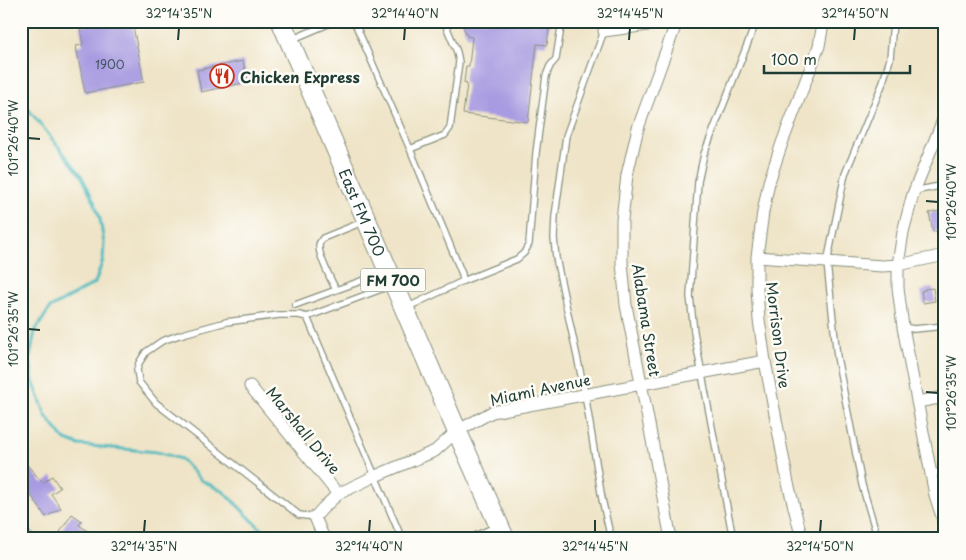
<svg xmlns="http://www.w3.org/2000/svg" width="966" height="560" font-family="'Playpen Sans',sans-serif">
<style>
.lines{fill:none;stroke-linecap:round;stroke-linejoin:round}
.stream{stroke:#4bbac0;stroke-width:3}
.building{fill:#a99be1}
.lane-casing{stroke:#87907e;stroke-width:8}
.street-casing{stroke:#87907e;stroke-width:13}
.primary-casing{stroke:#87907e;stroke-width:21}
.lane{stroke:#fff;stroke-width:5.5}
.street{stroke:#fff;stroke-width:11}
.primary{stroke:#fff;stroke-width:19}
.ticks{fill:none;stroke:#1f3d34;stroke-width:2}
.labels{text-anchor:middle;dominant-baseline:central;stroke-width:5;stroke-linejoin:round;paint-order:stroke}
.number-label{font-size:12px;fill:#42545f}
.shield{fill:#fdfcf7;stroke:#62766e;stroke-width:1}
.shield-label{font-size:14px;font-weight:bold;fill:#1f3d34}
.poi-label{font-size:15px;font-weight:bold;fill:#1f3d34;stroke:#fdfcf7;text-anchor:start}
.street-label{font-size:15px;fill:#1f3d34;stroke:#fdfcf7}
.neatline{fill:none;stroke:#1f3d34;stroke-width:2}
.ticks-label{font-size:12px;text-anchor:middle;fill:#1f3d34}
</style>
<rect width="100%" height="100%" fill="#fdfcf7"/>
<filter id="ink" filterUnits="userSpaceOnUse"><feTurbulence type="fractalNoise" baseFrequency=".02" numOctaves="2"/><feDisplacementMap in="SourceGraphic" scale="10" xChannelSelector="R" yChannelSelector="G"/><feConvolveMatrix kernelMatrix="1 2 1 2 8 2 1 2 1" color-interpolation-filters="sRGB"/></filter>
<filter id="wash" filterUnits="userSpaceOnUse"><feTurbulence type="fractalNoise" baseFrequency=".0096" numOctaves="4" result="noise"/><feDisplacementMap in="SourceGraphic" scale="20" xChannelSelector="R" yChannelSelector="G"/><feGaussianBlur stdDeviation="1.12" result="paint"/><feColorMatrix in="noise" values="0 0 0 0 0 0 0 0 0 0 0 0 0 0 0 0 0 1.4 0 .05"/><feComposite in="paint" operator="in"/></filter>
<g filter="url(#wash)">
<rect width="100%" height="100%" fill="#efe4c7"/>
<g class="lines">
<path class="stream" d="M21 100 81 175 94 201 100 219 104 243 103 260 95 283 50 308 35 331 30 357 33 381 46 416 64 439 79 445 157 452 181 459 201 480 224 492 271 539"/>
</g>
<g id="blocks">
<path class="building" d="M105 21H132L144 82 85 93 76 46 83 45 80 26Z
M461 21H550L547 45 537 44 528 122 463 114 467 84 464 83 466 66H469L472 37 467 36Z
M243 61 248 82 201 92 197 70Z
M945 210V230L933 232 929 213Z
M933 288 935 301 923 303 921 291 925 290V289Z
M21 458 43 483 52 476 60 488 51 494 61 508 46 517 21 481Z
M72 514 82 521 79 525 99 539H70L60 532Z"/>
</g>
</g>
<g filter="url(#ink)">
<use href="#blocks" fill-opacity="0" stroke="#87907e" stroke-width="1"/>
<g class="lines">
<g class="lane-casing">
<path id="lane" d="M354 21 410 149 462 274 463 281 406 308
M605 21 604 31 566 136 555 216 554 238 556 258 585 394 602 499 611 539
M293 39 335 21
M410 149 445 135 450 128 459 62 457 52 444 21
M914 191 945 185
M365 221 323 238C321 241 320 241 319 245 318 255 331 280 336 290L386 272
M463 281 517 259 524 253 529 244 536 153 546 76 550 66 556 59 562 21
M295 305 336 290
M307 317 392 285
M903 327 914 329 945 326
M931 473 945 471
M315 517 299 515 156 403 139 382 137 370 139 363 146 352 162 341 179 335 226 322 279 315H299L307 317 402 539
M469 539 497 526
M733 539 694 332 690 296 698 182 704 154 753 30 752 21
M878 539 862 485 837 357 827 263 845 174 882 85 890 59 893 21"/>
</g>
<g class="street-casing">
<path id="street" d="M604 31 677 21
M945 115 913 194 903 232 898 265V288L903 327 935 495 945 526
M757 257 882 266 898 265 945 255
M250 386 338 494 323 508 315 517 322 534 326 539
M917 402 945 397
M338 494 373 477 435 451 457 431 492 412 765 361
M21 531 28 539
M671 539 626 305 622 263V220L627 175 638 128 677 21
M802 539 788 483 765 361 759 320 757 288V257L763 212 769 182 782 143 819 46 822 29V21"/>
</g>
<g class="primary-casing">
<g id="primary">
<path id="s1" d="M281 21 457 431 505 539"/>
</g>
</g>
<use href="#lane" class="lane"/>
<use href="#street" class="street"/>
<use href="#primary" class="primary"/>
</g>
</g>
<path class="ticks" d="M178 40 179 28M404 40 405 28M629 40 630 28M854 40 855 28M28 138 40 139M926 201 938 202M28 329 40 330M926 392 938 393M144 532 145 520M369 532 370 520M595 532V520M820 532 821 520"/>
<defs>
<g id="restaurant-ring" transform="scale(1.25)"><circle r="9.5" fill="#fdfcf7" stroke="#c8321e" stroke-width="1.5"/><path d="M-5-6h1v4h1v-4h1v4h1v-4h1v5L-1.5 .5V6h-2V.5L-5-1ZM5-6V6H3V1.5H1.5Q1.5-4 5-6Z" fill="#c8321e"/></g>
</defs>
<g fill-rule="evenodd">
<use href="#restaurant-ring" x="222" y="76"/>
</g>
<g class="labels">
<g class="number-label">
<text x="110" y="64">1900</text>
</g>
<rect class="shield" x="360.5" y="268.5" width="65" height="23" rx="4"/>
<g class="shield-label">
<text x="393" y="280">FM 700</text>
</g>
<g class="poi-label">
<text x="240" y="76">Chicken Express</text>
</g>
<g class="street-label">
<text stroke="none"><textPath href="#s1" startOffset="208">East FM 700</textPath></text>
<text transform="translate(647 320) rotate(81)">Alabama Street</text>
<text transform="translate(779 335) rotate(83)">Morrison Drive</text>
<text transform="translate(540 389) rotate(-12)">Miami Avenue</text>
<text transform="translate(304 430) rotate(51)">Marshall Drive</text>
</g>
</g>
<rect width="966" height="560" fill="none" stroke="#fdfcf7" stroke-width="55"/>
<path d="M764 65v8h146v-8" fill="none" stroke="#1f3d34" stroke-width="2.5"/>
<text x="771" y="65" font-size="15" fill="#1f3d34" stroke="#fdfcf7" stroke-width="4" paint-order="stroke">100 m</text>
<rect x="28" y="28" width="910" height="504" class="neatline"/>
<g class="ticks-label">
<text x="179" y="18">32°14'35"N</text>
<text x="405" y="18">32°14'40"N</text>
<text x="630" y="18">32°14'45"N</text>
<text x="855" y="18">32°14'50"N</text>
<text transform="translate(14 138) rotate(-90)" y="4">101°26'40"W</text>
<text transform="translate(952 202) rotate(-90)" y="4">101°26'40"W</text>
<text transform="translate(14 329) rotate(-90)" y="4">101°26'35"W</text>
<text transform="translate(952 393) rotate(-90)" y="4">101°26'35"W</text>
<text x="144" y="551">32°14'35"N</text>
<text x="369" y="551">32°14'40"N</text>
<text x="595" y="551">32°14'45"N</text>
<text x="820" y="551">32°14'50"N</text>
</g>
</svg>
